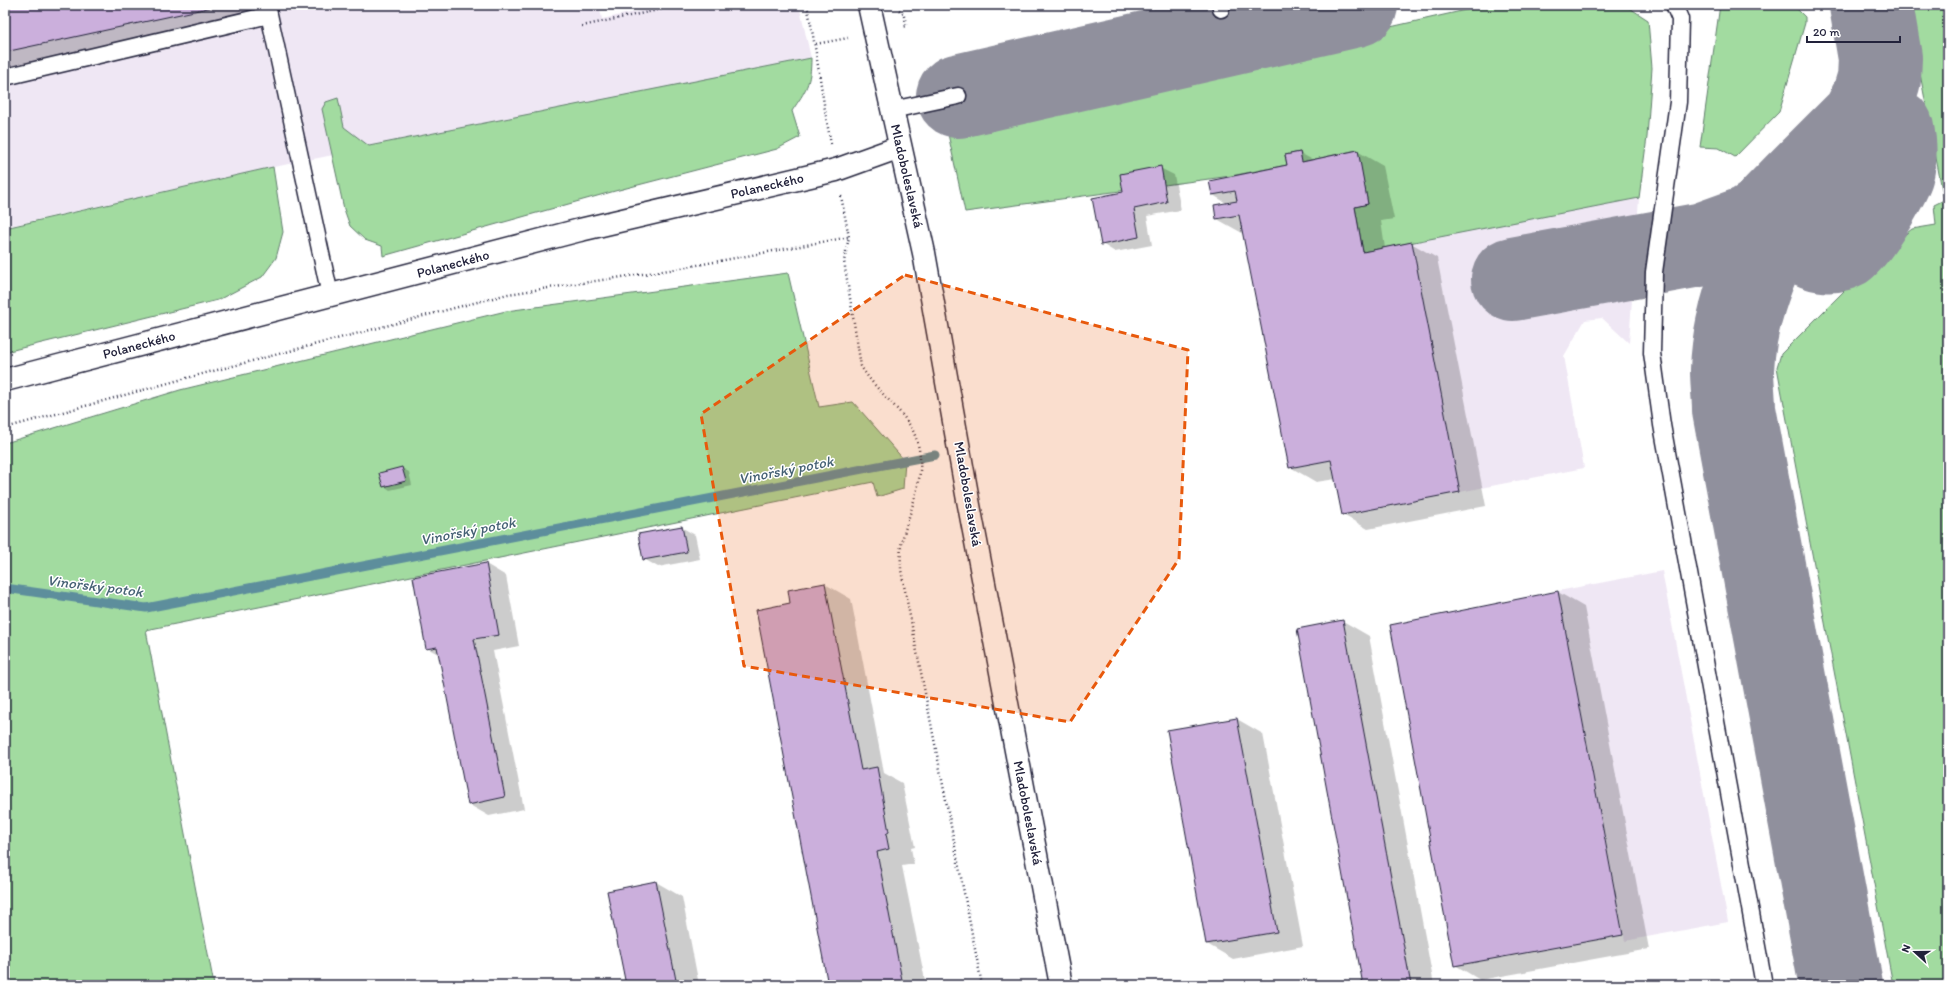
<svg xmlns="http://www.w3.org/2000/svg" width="1953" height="990" font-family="Itim,sans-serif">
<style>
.built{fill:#efe7f4}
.green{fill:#a2dba0;stroke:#627e6e}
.shadow{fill:#0003}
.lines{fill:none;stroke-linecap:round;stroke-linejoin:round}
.stream{stroke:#5d8e9c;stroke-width:9}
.taxiway{stroke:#90909d;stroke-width:84}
.building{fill:#cbafdc;stroke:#22223b}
.lane-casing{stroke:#22223b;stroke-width:19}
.secondary-casing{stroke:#22223b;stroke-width:25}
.path{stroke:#22223b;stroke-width:2.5;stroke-dasharray:1 3;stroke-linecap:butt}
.lane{stroke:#fff;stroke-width:16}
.secondary{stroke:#fff;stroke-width:22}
.marked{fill:#e8590c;fill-opacity:0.2;stroke:#e8590c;stroke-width:3;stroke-dasharray:8 5;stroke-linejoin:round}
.labels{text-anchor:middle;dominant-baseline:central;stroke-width:3;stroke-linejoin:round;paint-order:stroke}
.street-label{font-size:14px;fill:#22223b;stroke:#fff}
.water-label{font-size:15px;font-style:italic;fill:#456174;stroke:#fff}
</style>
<rect width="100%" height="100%" fill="#fff"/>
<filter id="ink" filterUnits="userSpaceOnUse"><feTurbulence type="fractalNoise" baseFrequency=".025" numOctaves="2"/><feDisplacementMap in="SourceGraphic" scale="8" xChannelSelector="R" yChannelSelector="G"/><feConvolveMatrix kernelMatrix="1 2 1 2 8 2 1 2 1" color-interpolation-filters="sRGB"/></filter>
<g filter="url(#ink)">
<path class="built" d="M5 5H599L602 19 667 5H799L811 58 264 169 5 227Z
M1639 198 1629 343 1602 318 1585 320 1564 356 1584 468 1460 492 1412 242Z
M1662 571 1728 922 1625 941 1558 591Z"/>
<path class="green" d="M1488 5H1625L1648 20 1652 68 1647 137 1639 198 1363 252 1355 207 1368 204 1357 150 1302 162 1300 152 1285 155 1287 165 1231 176 965 212 948 134 965 130 964 123Z
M1720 5H1793L1805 17V23L1779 112 1735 157 1719 148 1700 147Z
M1907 5H1948V985H1893L1777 367 1781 354 1883 252 1912 229 1936 225 1934 205 1944 200Z
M811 58C811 84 806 90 792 111L800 137 777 149 615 191 383 256 382 246 365 240 350 226 344 209 322 109 326 102 338 98 344 127 369 146Z
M273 167 283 232 276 258 262 277 218 300 5 352V228Z
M788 273 819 407 853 402 905 461 903 489 877 497 873 482 146 630 214 985H5V443L180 390 506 311Z"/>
<path class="shadow" d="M5 5H248L250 14 5 68Z
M1357 151 1383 166 1394 219 1381 221 1385 248 1411 243 1437 258 1486 506 1368 529 1343 515 1336 479 1316 482 1290 467 1244 234 1217 219 1228 204 1213 195 1210 182 1288 166 1300 153 1313 160Z
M1160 168 1174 175 1181 210 1147 216 1152 245 1115 252 1102 244Z
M402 468 409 472 412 485 390 490 384 486 380 473Z
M681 527 695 535 700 559 658 567 644 559Z
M486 564 506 576 519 646 493 651 524 809 489 816 468 804 440 655 427 648Z
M825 584 851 599 884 773 902 783 915 847 911 848 914 864 902 866 926 985H829L791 604Z
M1558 592 1584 607 1649 949 1480 980 1455 965Z
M1343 621 1369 636 1434 985H1364Z
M1237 719 1263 734 1303 946 1233 959 1207 944Z
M656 882 682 897 699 985H627Z"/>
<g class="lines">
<path class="stream" d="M5 588 146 608 935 455"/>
<path class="taxiway" d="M958 96 1356 5
M1789 197C1788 206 1787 213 1789 222 1795 242 1824 258 1844 247 1856 239 1887 186 1892 172 1896 158 1895 143 1892 129
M1513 279 1704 244 1751 227 1765 218 1795 187
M1841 985 1734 410C1734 397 1732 384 1732 370 1734 306 1765 243 1795 187L1863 119 1873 99 1879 79 1880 58 1871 5"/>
</g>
<path class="building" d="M5 5H222L5 52Z
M1358 150 1368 204 1355 207 1363 252 1412 242 1460 492 1342 515 1331 460 1289 468 1239 215 1216 219 1214 205 1237 201 1235 191 1212 195 1209 181 1287 165 1285 155 1300 152 1302 162Z
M1161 166 1167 202 1134 209 1139 237 1101 245 1092 198 1123 192 1120 174Z
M402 467 406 481 383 487 379 473Z
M682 526 687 552 643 560 638 534Z
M486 563 499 635 474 639 505 797 468 805 437 647 426 649 413 577Z
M825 583 861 770 877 767 889 832 886 834 889 849 877 852 903 985H828L756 610 790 603 788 590Z
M1558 591 1623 935 1454 966 1390 625Z
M1343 620 1411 985H1363L1297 629Z
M1237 718 1277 932 1206 944 1167 730Z
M656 881 677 985H626L607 891Z"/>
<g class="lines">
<g class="lane-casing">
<path id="lane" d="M267 5 330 295
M1674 5 1680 19 1678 102 1654 272 1652 353 1662 425 1764 985
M1221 9 1222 5
M5 77 269 15
M892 110 958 96"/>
</g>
<g class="secondary-casing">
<path id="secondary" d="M869 5 924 253 968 500 1061 985
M5 380 580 230 836 170 900 147"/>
</g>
<path class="path" d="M807 5C817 51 822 98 831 144
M899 10 903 13 907 26 902 27
M582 26 682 5
M816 44 848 38
M841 196 849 237 844 261 861 366C875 391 903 409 914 433 931 473 909 507 901 546 900 553 901 562 901 570L982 985
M5 428 183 379 508 294 676 269 849 237"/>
<use href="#lane" class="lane"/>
<use href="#secondary" class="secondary"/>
</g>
</g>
<path class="marked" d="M905 275 1188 350 1179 559 1070 722 744 666 701 414Z"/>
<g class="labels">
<g class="street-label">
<text transform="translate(907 176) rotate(77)">Mladoboleslavská</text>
<text transform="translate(767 186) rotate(-13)">Polaneckého</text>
<text transform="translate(453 264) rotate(-15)">Polaneckého</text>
<text transform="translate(139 345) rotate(-15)">Polaneckého</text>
<text transform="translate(968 494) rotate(80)">Mladoboleslavská</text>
<text transform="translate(1028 813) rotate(79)">Mladoboleslavská</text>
</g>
<g class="water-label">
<text transform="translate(786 470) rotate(-11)">Vinořský potok</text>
<text transform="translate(468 531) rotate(-11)">Vinořský potok</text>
<text transform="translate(95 586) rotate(7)">Vinořský potok</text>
</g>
</g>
<rect width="1953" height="990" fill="none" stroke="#fff" stroke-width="20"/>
<rect x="10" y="10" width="1933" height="970" fill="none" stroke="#22223b" stroke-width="1.5" filter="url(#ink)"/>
<g transform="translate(1915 952) rotate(291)" stroke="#ffffff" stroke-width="3" paint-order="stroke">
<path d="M0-3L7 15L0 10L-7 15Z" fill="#22223b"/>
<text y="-6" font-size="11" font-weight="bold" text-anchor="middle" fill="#22223b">N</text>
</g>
<path d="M1807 36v6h93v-6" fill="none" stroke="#22223b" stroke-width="2"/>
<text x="1813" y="36" font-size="12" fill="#22223b" stroke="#ffffff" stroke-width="3" paint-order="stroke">20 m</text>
</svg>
